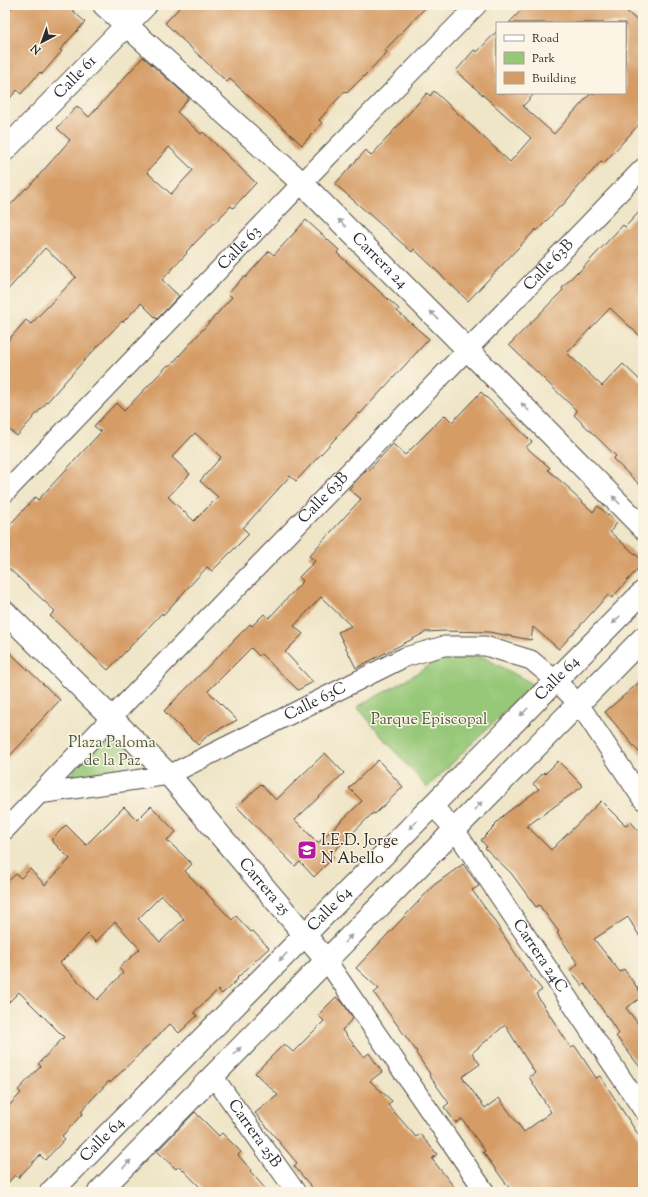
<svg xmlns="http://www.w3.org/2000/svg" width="648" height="1197" font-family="'Sorts Mill Goudy',serif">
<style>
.green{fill:#96c878;stroke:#607a52}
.building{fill:#d59c66;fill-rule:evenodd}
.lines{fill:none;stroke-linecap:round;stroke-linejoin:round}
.street-casing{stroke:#484742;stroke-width:21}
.secondary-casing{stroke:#484742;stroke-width:24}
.street{stroke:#fff;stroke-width:19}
.secondary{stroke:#fff;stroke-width:22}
.oneway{fill:#a0a0a0}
.labels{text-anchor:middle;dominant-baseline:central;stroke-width:3;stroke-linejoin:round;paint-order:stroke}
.street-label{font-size:16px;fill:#2b2b2b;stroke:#fcf5e5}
.park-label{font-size:16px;fill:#4b5a42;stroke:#fcf5e5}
.poi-label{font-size:16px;fill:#2b2b2b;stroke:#fcf5e5;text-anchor:start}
</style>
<rect width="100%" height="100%" fill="#fcf5e5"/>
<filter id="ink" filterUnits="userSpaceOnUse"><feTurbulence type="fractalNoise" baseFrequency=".025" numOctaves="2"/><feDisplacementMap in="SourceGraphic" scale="8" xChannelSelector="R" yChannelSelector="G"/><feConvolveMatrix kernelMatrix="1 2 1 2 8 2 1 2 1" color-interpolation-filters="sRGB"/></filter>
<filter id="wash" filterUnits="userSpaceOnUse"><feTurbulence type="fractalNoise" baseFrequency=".012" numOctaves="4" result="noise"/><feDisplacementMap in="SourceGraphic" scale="16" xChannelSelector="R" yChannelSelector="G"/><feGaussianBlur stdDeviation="0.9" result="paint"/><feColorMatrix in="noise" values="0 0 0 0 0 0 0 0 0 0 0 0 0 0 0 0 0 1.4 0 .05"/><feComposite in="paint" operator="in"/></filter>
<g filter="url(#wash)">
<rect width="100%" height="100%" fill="#efe5c7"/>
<path class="green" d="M444 656 485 658 533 684 427 788 357 707 401 683Z
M112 726 141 761 64 782Z"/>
<g id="blocks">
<path class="building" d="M14 5H67L85 22 60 50 62 51 42 74 40 72 21 94 17 90 5 104V15Z
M182 5H428L385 50 387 52 366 74 347 93 345 91 319 120 322 123 302 145 230 79 227 82 165 23Z
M526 5H620L643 26V120L604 163 601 161 562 206 561 205 537 231 536 229 468 301 414 249 412 252 335 184 366 150 371 156 427 93 430 96 434 91 510 162 531 138 456 71 474 50 477 52 497 31V93H535L523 106 554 134 591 93H625V23H509Z
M143 57 189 98 177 112 201 134 203 132 256 183 233 208 231 206 186 252 187 253 162 280 179 296 157 319 141 303 123 322 122 321 78 367 17 436 5 426V344L26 320 31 324 76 277 45 248 5 293V211L26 188 27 189 70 140 57 128 77 106 89 117ZM169 147 193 170 171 194 147 172Z
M643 208V339L610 308 567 353 602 386 623 364 643 383V488L613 459 616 456 574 415 577 411 509 345 563 290 562 288 577 272 578 273 623 225 625 227Z
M306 220 339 250 337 253 399 309 397 311 429 339 360 414 359 413 296 481 290 476 243 528 249 534 212 571 207 567 163 615 162 613 108 670 50 616 55 611 5 565V530L35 497 38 500 101 432 94 426 116 403 124 411 168 365 170 366 232 297 228 294 244 276 245 278 269 251 274 255ZM195 433 221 457 200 481 218 497 194 521 168 497 190 474 172 457Z
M481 392 532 442 526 447 550 468 548 470 570 489 569 490 593 512 598 506 617 523 610 532 643 561V563L612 598 608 595 559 649 533 627 531 640 489 632 445 631 426 632 356 668 338 632 351 626 321 597 294 626 303 634 285 652 313 682 298 690 261 654 259 656 251 648 208 691 237 720 208 735 198 745 164 711 250 624 252 626 264 614 269 618 303 581 299 577 315 561 309 556 361 499 349 489 366 470 367 472 393 444 405 455 445 415 452 422Z
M5 648 60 700 32 730 33 731 5 761Z
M643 679V757L605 712Z
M325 753 344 773 295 820 318 843 362 801 349 788 378 760 403 787 375 814 373 813 331 854 334 857 314 877 300 862 295 866 237 807 261 784 276 800Z
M558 761 583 786 527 826 551 850 601 801 626 826 631 822 643 836V942L628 917 594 939 620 972 624 969 643 996 626 1008 643 1030V1071L616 1036 619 1034 585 984 583 986 570 970 578 964 557 933 559 932 539 905 536 907 511 873 485 848 487 847 481 840 496 825 495 824 505 814 539 789 533 784 544 772 545 774Z
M151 806 176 832 167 840 192 864 185 871 232 920 236 916 251 932 253 931 269 948 237 978 238 979 222 994 218 990 194 1012 197 1016 179 1033 170 1024 110 1083 109 1081 81 1111 83 1113 62 1136 65 1139 45 1160 40 1155 18 1178 15 1175 5 1186V1110L21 1093 18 1090 41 1066 38 1064 64 1037 19 992 5 1006V884L16 874 21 878 30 869 45 885 70 859 51 840 66 825 86 845 124 807 137 820ZM162 895 184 919 160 942 138 919ZM115 922 140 949 119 968 123 973 97 1000 60 963 88 934 96 942Z
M463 864 479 886 472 890 491 916 527 971 542 990 536 994 571 1048 575 1046 596 1078 600 1076 643 1142V1192H512L483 1152 485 1151 462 1119 456 1123 444 1107 449 1103 429 1075 430 1074 416 1053 417 1052 374 993 379 989 356 968 434 885ZM505 1025 535 1073 529 1077 551 1112 524 1132 499 1098 485 1108 462 1077 480 1064 472 1053Z
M336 997 343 1003 353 1018 342 1030 364 1057 369 1053 382 1072 370 1081 392 1101 388 1105 416 1137 420 1134 437 1154 432 1159 458 1192H316L294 1166 297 1163 255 1113 278 1095 255 1073 284 1044 293 1052 324 1021 318 1015Z
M195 1112 219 1136 222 1133 241 1152 238 1155 251 1170 250 1171 268 1192H205L179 1166 176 1169 157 1151Z"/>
</g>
</g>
<g filter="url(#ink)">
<use href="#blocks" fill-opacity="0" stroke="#484742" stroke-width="1"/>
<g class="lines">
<g class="street-casing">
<g id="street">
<path id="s1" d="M5 493 302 183 477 5"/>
<path id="s2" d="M39 794 169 775 405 657 444 646H485L531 660 555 680 579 704 643 800"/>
<path id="s3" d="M432 805 455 830 643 1110"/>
<path id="s4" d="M5 830 111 718 643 168"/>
<path d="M327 961 485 1192"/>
<path id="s5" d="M213 1076 296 1192"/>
</g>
</g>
<g class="secondary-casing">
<g id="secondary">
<path id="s6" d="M104 5 302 183 467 349 643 528"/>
<path id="s7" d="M5 150 146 5"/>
<path id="s8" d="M5 612 169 775 327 961"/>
<path id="s9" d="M51 1192 643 592"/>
<path d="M99 1192 643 638"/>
</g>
</g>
<use href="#street" class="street"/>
<use href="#secondary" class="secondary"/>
</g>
<defs><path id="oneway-solid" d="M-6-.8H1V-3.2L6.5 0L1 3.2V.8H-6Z"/></defs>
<g class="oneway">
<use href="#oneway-solid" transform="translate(342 223) rotate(-135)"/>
<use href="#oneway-solid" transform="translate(434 315) rotate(-135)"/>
<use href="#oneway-solid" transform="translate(525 407) rotate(-134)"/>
<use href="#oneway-solid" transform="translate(616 500) rotate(-134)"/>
<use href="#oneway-solid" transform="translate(616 620) rotate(135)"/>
<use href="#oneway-solid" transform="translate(524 712) rotate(135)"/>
<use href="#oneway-solid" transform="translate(478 806) rotate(-46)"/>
<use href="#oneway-solid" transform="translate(413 825) rotate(135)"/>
<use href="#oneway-solid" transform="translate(348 939) rotate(-46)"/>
<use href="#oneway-solid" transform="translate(283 957) rotate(135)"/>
<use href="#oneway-solid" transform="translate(237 1051) rotate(-45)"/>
<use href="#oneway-solid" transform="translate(127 1164) rotate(-46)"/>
</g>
</g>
<defs>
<g id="school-square" transform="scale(1)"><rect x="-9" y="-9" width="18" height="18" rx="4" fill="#b5179e" stroke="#fcf5e5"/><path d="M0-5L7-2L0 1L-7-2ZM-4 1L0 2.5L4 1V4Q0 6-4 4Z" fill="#fff"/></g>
</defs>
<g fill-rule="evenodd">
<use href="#school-square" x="307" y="850"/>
</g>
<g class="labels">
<g class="street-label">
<text stroke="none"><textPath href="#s7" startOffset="101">Calle 61</textPath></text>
<text stroke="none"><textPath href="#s1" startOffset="339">Calle 63</textPath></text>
<text stroke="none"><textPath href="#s6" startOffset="376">Carrera 24</textPath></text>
<text stroke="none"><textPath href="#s4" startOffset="784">Calle 63B</textPath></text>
<text stroke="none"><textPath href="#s4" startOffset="460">Calle 63B</textPath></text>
<text stroke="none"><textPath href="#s9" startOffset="721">Calle 64</textPath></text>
<text stroke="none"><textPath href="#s2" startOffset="295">Calle 63C</textPath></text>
<text stroke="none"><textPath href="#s8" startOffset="378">Carrera 25</textPath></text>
<text stroke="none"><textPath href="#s9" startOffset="397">Calle 64</textPath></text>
<text stroke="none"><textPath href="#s3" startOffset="186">Carrera 24C</textPath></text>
<text stroke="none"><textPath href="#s5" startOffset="71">Carrera 25B</textPath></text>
<text stroke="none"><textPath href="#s9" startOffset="73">Calle 64</textPath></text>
</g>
<g class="park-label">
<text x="429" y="720">Parque Episcopal</text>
<text x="112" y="743">Plaza Paloma<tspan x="112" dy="18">de la Paz</tspan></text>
</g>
<g class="poi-label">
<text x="321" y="841">I.E.D. Jorge<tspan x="321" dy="18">N Abello</tspan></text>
</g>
</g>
<rect width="648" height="1197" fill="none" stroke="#fcf5e5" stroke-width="20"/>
<rect x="496" y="22" width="130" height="72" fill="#fcf5e5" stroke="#a8a49b"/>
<rect x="504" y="35" width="20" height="6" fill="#ffffff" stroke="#a8a49b"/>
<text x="532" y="42" font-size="12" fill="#2b2b2b">Road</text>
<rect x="504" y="52" width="20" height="12" fill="#96c878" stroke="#a8a49b"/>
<text x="532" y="62" font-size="12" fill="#2b2b2b">Park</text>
<rect x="504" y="72" width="20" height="12" fill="#d59c66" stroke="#a8a49b"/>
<text x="532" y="82" font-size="12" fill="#2b2b2b">Building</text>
<g transform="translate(42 42) rotate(221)" stroke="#fcf5e5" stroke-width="3" paint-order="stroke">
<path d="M0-3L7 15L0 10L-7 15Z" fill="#2b2b2b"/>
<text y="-6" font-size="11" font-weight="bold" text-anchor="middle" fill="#2b2b2b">N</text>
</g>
</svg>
